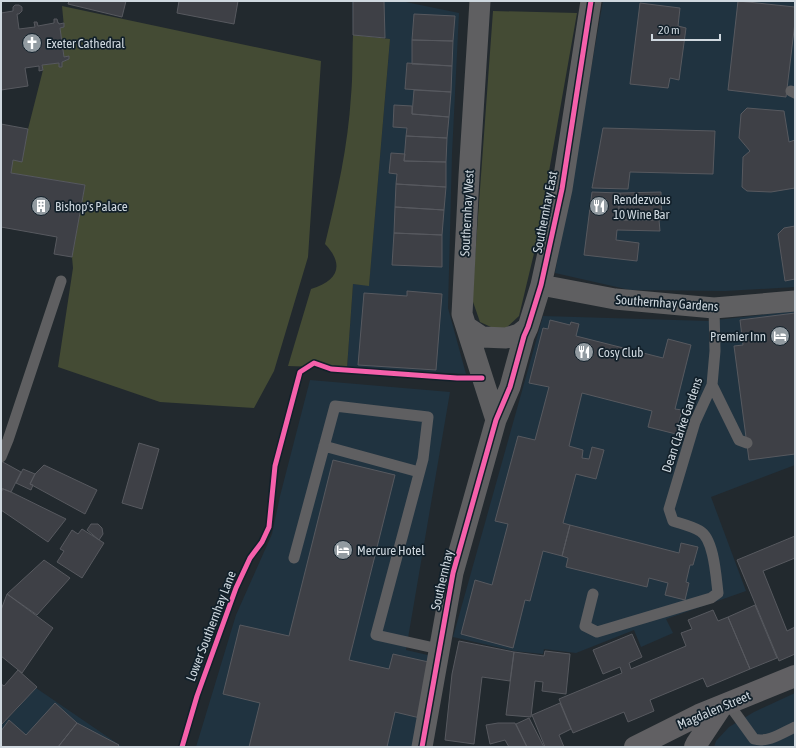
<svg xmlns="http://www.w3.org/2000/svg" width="796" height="748" font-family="'Asap Condensed',sans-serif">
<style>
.built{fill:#203340}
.green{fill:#444b34}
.building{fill:#3e4046;stroke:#57595f}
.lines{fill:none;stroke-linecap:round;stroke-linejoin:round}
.lane{stroke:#5f5f61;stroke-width:11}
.street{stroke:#5f5f61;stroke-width:21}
.secondary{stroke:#616063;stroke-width:22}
.cycleway-casing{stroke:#12202a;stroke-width:8}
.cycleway{stroke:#f560ab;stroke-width:5}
.labels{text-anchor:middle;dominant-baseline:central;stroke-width:3.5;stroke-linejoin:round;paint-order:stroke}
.poi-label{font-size:13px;fill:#cfd8df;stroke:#12202a;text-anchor:start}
.street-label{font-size:13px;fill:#cfd8df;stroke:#12202a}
</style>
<rect width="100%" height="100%" fill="#22292e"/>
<path class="built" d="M352 1H401L459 13 452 154 448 308 466 374 347 368 353 284 369 285 390 39 353 35Z
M603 1H795V287L725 291 630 290 555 273Z
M795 311V465L711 497 746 591 666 619 673 633 641 647 634 630 576 653 544 649 543 654 514 651 453 637 543 316 708 321Z
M310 380 450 392 406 650 432 656 414 747H196L236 615 272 534 280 496Z
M36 688 121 746 1 747V726Z
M795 693V747H714L716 741 729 727 754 712Z"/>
<path class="green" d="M62 6 321 61 308 257 274 371 254 408 160 402 58 367 73 268 72 257 85 185 11 173 13 160 22 161 28 129 43 70 42 65 59 63V67H62V62L69 59V57H64L60 28 64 27Z
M493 11 577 13 536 245 519 316 506 328H493L480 322 472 299Z
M353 35 390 39 369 286 353 284 347 368 288 366 311 289C338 281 345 265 325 244 337 195 348 146 351 96 353 76 352 56 353 35Z"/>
<path class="building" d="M69 1H126L122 17 68 4Z
M179 1H238L234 24 177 13Z
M353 1H384L385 38 353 35Z
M738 1 795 7V22L786 97 728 90Z
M640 3 680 8 678 26 686 28 679 80 670 78 668 88 630 84Z
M15 5H19L22 7V11L19 14H17L19 29 35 27 34 22H37L38 26 54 23V19H57L58 23H59V24L64 23V27L60 28 64 57 69 56V59L62 62V67H59V63L42 65 43 70 39 71V66L25 68 28 86 1 90V13L13 11V7Z
M414 14 455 16 453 41 412 40Z
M412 40 453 41 452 66 412 64Z
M407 63 452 66 451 92 405 89Z
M414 90 451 92 449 117 412 114Z
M394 105 412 106V114L449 117 447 138 406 136 407 128 393 127Z
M747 108 784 111 789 142 795 140V188L771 192 747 191 742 187 743 157 750 151 739 138 741 114Z
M1 124 28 129 22 162 13 160 11 173 85 185 72 257 54 254 57 237 1 227Z
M603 128 715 131 713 174 630 172 628 189 592 188Z
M406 136 447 138 446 162 404 161Z
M391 153 405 154 404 161 446 162V187L396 184 397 174 389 173Z
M396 184 446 187 444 210 395 207Z
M592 192 620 193 618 220H659L660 231 617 230 616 240 639 243 637 261 584 255Z
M661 192 662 220H618L620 193Z
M395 207 444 210 442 235 394 233Z
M795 226V279L785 281 778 234 784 228Z
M394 233 442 235V267L392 265Z
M407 291 442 294 436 370 358 365 364 293 407 296Z
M795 313V454L749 460 734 346 743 345 740 320Z
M550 320 570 325 571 322 579 324 576 336 663 358 668 339 691 345 675 409 682 410 676 434 648 427 652 411 582 393 569 446 583 450 582 458 589 459 592 447 604 450 596 479 576 474 563 523 570 525 562 556 543 551 530 601 525 600 513 648 461 634 475 580 492 585 508 524 495 521 518 436 535 440 549 387 529 383 543 328 548 329Z
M139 443 159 449 142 509 122 503Z
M333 460 395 475 349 660 389 669 393 654 433 663 420 718 395 712 387 747H249L260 703 223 694 240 625 289 636Z
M1 461 21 472 11 492 1 488Z
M44 465 97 490 85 514 30 484 35 474Z
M23 469 35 474 30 484 33 485 31 490 16 483Z
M3 489 11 492 66 519 48 542 1 510V492Z
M91 524H98L102 528 103 534 99 540 87 530Z
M570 525 679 553 681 543 698 547 693 565H690L686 582 689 583 685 600 665 595 668 583 649 578 647 587 566 567 568 558 562 556Z
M82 529 104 543 82 578 57 562 64 551 60 549 72 530 78 534Z
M795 536V558L763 571 787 631 795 627V654L779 661 737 560Z
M44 560 70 578 37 615 7 594Z
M7 594 53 628 22 673 1 656V610Z
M755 605 777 658 750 669 728 617Z
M713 610 718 621 728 617 750 669 707 687 703 678 650 700 654 711 628 722 624 712 573 733 559 699 622 673 620 667 603 674 593 650 632 634 642 657 629 663 631 669 686 646 681 633 692 629 688 620Z
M459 641 514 652 510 681 482 677 474 744 445 740 452 674Z
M545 651 570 654 566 694 542 691 543 682 535 681 531 717 506 715 514 652 544 656Z
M18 670 37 687 1 725V684L4 686Z
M55 703 77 723 58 747H1V731L9 720 26 735Z
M560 703 571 729 559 735 564 747H545L532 715Z
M529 718 544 747H527L516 724Z
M77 723 119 745 117 747H58Z
M498 723H515L527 747H509L505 740 490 744 486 725Z"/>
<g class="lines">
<path class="lane" d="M791 91 795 93
M712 385 739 440 747 443
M324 446 419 472
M1 457 8 440 61 281
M294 558 335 406 428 417 423 459 376 635 439 649
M593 594 585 626 597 632 711 598 718 593C716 577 714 539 700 531 692 526 682 524 673 521L669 509 695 422 712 385 715 351 714 308
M728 703 754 739C768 743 782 733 795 727"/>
<path class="street" d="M480 1 469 176 462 314 496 420
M541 285 615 299 714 308 795 301
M467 327 482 337 506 338 519 334 528 327
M422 747 453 573 496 420 510 387 524 336 528 327 541 285 562 189 591 1"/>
<path class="secondary" d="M635 747 699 715 795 676
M695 747 697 743 721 707"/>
<g class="cycleway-casing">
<path id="cycleway" d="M182 747 197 696 236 588 250 558 262 542 269 527 275 466 300 372 314 363 331 369 457 378H482
M422 747 453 573 496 420 510 387 524 336 528 327 541 285 562 189 591 1"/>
</g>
<use href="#cycleway" class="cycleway"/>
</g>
<defs>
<g id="church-disc" transform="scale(1)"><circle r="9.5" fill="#929ba1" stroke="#12202a"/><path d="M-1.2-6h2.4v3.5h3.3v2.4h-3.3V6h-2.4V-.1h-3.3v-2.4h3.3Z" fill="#fff"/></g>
<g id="building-disc" transform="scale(1)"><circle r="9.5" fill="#929ba1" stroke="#12202a"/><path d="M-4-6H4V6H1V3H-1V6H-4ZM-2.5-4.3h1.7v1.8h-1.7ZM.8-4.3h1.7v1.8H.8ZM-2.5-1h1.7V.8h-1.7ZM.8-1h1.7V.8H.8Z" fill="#fff"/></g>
<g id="restaurant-disc" transform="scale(1)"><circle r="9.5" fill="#929ba1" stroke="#12202a"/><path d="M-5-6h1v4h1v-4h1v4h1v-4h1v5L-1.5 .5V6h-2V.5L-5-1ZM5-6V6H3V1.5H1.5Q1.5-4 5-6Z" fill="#fff"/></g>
<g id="hotel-disc" transform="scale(1)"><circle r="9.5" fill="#929ba1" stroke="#12202a"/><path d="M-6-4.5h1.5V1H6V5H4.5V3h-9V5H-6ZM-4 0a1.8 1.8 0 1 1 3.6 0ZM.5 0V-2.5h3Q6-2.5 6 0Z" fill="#fff"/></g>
</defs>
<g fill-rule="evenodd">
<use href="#church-disc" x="32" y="43"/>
<use href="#building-disc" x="41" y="206"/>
<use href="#restaurant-disc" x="599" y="206"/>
<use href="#hotel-disc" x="780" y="336"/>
<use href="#restaurant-disc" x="584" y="352"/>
<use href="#hotel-disc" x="343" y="550"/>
</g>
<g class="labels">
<g class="poi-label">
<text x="46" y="43">Exeter Cathedral</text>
<text x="613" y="199">Rendezvous<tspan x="613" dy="15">10 Wine Bar</tspan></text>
<text x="55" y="206">Bishop's Palace</text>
<text x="766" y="336" text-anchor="end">Premier Inn</text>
<text x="598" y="352">Cosy Club</text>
<text x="357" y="550">Mercure Hotel</text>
</g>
<g class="street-label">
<text transform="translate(545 212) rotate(-79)">Southernhay East</text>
<text transform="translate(467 213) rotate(-87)">Southernhay West</text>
<text transform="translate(667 303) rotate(4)">Southernhay Gardens</text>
<text transform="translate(682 425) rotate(-71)">Dean Clarke Gardens</text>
<text transform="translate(442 580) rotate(-77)">Southernhay</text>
<text transform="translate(211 626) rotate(-69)">Lower Southernhay Lane</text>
<text transform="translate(714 710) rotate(-23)">Magdalen Street</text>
</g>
</g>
<rect width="796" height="748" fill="none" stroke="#cfd8df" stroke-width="4"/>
<path d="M652 34v6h68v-6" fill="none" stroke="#cfd8df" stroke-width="2"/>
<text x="658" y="34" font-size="12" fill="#cfd8df" stroke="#12202a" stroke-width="3" paint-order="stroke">20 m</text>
</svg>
